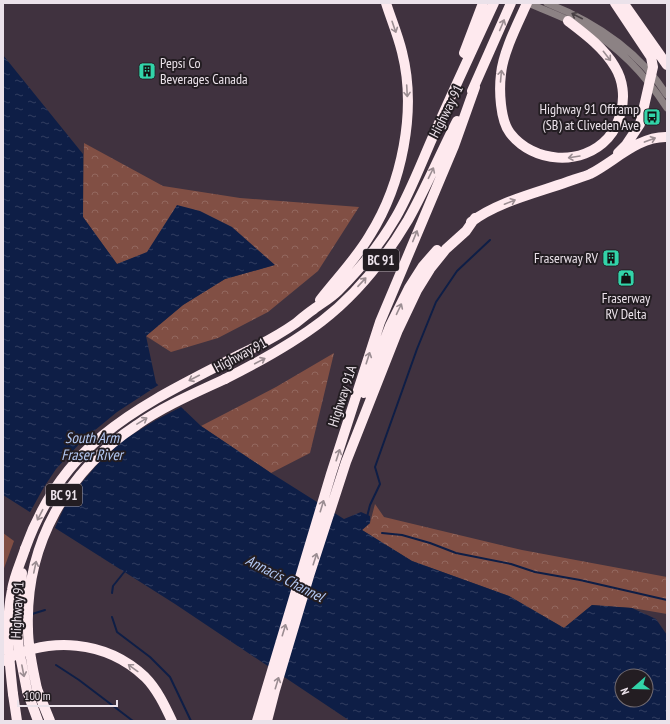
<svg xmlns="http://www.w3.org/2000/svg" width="670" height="724" font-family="'PT Sans Narrow',sans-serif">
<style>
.forest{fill:url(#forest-crowns)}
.park{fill:#814f44}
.water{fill:url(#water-ripples);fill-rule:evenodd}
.pier{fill:#40323f}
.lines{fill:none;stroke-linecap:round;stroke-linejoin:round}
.stream{stroke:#0e1e46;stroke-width:2}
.minor{stroke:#8c8284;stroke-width:7}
.highway{stroke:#fee9ee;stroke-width:10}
.highway-bridge{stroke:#fee9ee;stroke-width:10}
.oneway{stroke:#484044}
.oneway2{stroke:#9b8d92}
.labels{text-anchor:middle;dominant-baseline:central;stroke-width:4;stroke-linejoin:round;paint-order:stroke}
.shield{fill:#231d22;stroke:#afa7ae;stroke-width:1}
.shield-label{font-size:13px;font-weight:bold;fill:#ebe2ea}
.poi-label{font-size:14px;fill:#ebe2ea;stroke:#231d22;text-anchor:end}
.street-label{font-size:14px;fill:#ebe2ea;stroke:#231d22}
.water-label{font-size:15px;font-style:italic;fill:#b4c9f4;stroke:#231d22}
</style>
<defs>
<pattern id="forest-crowns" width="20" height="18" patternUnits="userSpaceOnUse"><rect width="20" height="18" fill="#814f44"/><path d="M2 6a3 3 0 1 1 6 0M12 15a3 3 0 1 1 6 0" fill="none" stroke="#93685f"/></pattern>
<pattern id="water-ripples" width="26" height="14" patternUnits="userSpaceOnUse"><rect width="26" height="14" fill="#0e1e46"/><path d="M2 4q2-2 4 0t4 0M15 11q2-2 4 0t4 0" fill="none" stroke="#313e61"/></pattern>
</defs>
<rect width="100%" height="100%" fill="#40323f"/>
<path class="forest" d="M84 143 163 186 240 198 359 207 318 271 268 312 218 338 171 352 146 336 183 305 225 279 274 265 147 253 117 264 83 217Z
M334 353 310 453 271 473 201 426 276 387Z
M375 504 384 517 522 550 667 577V614L632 608 592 605 564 628 509 596 412 561 362 530 370 523Z"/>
<path class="park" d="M3 533 14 541 3 571Z"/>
<path class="water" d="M3 55 83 154V217L117 264 147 252 177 205 200 211 232 227 275 265 225 279 183 305 146 336 156 383 201 426 271 473 344 519 361 512 370 516V523L362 530 412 561 509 596 564 628 592 605 632 608 656 619 667 635V721H350L175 604 3 495ZM622 676H646V700H622Z"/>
<path class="pier" d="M160 384 183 406 156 420 125 439 103 458 84 480 76 490 64 508 54 530 29 514 44 487 56 469 83 440 117 412Z"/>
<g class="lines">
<path class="stream" d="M367 517 370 505 380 484 375 467 417 349 436 302 457 271 490 240
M382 533 402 535 430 543 456 553 511 564 535 572 580 580 667 600
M112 593 113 586 125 571
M32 614 45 610
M112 617 117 632 150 657 170 677 191 721
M56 665 79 680 133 721"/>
<path class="minor" d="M528 3C547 11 568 19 587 29 621 48 646 76 667 108
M547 3C595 22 638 50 667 95"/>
<path class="highway" d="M527 3C518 23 503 52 501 74 499 90 500 120 510 133 533 163 582 167 608 138 615 130 619 121 621 111 625 97 623 80 615 67 604 48 585 34 568 21
M615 3 651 57 653 67 640 124 626 145 618 153
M624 4 667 65
M464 53 483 3
M472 91 511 3
M471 222C497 202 536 193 567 182 575 179 583 177 590 174 614 162 638 136 667 137
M320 300C337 278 356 259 370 235 402 184 417 111 402 52 398 35 391 19 386 3
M225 379C259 362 292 344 322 321 357 294 386 257 408 220 426 188 440 154 457 121
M364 393 390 326 409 288 423 266 437 250
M25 549C65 437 143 405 241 354 260 345 279 335 296 323 302 318 308 313 314 309 322 303 331 298 338 291 360 269 380 245 396 217 411 191 422 161 435 132 454 89 474 46 494 3
M3 661C49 636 106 640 145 677 157 689 165 706 172 721
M37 689 50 721
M27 691 38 721
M13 694 17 721
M257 721 331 474 380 322 454 146 475 87
M267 721 275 690 309 576 346 462 398 330 417 290 430 269 446 249 466 231 475 218"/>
<path class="highway-bridge" d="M22 573 17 626 19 650 27 691
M37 689C33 669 28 649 28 629 25 544 67 471 137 425 164 406 195 393 225 379
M13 694C9 659 5 624 12 590 14 576 21 562 25 549"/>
</g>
<defs><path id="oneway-shaft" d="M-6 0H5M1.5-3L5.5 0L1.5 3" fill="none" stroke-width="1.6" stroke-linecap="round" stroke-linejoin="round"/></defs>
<use class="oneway" href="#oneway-shaft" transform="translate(577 16) rotate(-153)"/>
<g class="oneway2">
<use href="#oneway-shaft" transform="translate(502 25) rotate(-67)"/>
<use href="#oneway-shaft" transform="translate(394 27) rotate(71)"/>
<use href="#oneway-shaft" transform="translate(607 56) rotate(52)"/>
<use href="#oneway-shaft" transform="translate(501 76) rotate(-85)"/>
<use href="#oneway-shaft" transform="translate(407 91) rotate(87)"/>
<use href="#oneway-shaft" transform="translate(650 140) rotate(-20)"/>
<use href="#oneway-shaft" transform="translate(574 157) rotate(171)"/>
<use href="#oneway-shaft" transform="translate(431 173) rotate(-64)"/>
<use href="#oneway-shaft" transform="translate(510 202) rotate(-22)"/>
<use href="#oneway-shaft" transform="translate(415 236) rotate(-68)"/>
<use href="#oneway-shaft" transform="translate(362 282) rotate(-47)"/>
<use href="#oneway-shaft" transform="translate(399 309) rotate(-65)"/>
<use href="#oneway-shaft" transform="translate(368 358) rotate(-72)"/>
<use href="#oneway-shaft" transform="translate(260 361) rotate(-28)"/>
<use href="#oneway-shaft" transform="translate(194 378) rotate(153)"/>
<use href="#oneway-shaft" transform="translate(142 421) rotate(-31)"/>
<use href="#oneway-shaft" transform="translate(338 455) rotate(-72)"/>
<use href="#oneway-shaft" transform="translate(322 506) rotate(-73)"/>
<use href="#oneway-shaft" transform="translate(40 515) rotate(117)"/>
<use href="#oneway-shaft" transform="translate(315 559) rotate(-72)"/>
<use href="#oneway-shaft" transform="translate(35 567) rotate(-78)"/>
<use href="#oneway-shaft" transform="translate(284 630) rotate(-73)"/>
<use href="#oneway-shaft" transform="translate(133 668) rotate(-144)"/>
<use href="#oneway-shaft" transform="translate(23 671) rotate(79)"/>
<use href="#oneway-shaft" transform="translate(277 683) rotate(-73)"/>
</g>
<defs>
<g id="building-square" transform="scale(0.9)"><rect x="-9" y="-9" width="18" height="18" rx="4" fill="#32d4a9" stroke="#231d22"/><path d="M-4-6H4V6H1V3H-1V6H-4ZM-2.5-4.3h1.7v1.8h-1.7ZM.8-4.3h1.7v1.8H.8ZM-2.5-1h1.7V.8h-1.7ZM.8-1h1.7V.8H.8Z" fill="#111"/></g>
<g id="bus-square" transform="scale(0.9)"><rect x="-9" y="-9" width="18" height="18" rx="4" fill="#32d4a9" stroke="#231d22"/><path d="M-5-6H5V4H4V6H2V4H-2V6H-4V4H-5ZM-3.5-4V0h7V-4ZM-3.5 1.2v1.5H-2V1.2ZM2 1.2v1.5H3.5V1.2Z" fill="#111"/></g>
<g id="shop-square" transform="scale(0.9)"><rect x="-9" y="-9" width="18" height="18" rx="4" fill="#32d4a9" stroke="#231d22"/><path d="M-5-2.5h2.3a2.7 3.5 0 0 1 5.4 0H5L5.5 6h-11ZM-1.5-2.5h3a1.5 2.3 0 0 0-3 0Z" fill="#111"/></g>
</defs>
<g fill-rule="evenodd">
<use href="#building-square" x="147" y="71"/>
<use href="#bus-square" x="652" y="117"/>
<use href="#building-square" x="611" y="258"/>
<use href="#shop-square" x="626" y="278"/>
</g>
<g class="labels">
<g class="shield">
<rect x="363" y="249" width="36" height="22" rx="3"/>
<rect x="46" y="484" width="36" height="22" rx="3"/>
</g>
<g class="shield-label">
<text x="381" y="260">BC 91</text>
<text x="64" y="495">BC 91</text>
</g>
<g class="poi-label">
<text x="160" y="63" text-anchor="start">Pepsi Co<tspan x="160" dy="16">Beverages Canada</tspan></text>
<text x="639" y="109">Highway 91 Offramp<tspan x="639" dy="16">(SB) at Cliveden Ave</tspan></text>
<text x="598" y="258">Fraserway RV</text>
<text x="626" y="298" text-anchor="middle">Fraserway<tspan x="626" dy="16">RV Delta</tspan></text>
</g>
<g class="street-label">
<text transform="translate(446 111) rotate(-63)">Highway 91</text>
<text transform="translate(240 355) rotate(-28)">Highway 91</text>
<text transform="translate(342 396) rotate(-72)">Highway 91A</text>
<text transform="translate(17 610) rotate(-87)">Highway 91</text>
</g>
<g class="water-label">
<text x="92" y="437">South Arm<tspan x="92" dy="17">Fraser River</tspan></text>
<text transform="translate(285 578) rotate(27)">Annacis Channel</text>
</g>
</g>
<rect width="670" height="724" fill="none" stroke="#ebe2ea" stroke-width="8"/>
<g transform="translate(634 688) rotate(250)"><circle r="19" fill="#231d22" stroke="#736c72"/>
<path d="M0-3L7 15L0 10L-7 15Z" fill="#32d4a9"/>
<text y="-6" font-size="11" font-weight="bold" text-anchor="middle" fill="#ebe2ea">N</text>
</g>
<path d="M18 700v6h99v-6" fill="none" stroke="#ebe2ea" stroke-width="2"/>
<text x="24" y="700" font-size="12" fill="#ebe2ea" stroke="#231d22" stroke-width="3" paint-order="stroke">100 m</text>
</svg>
